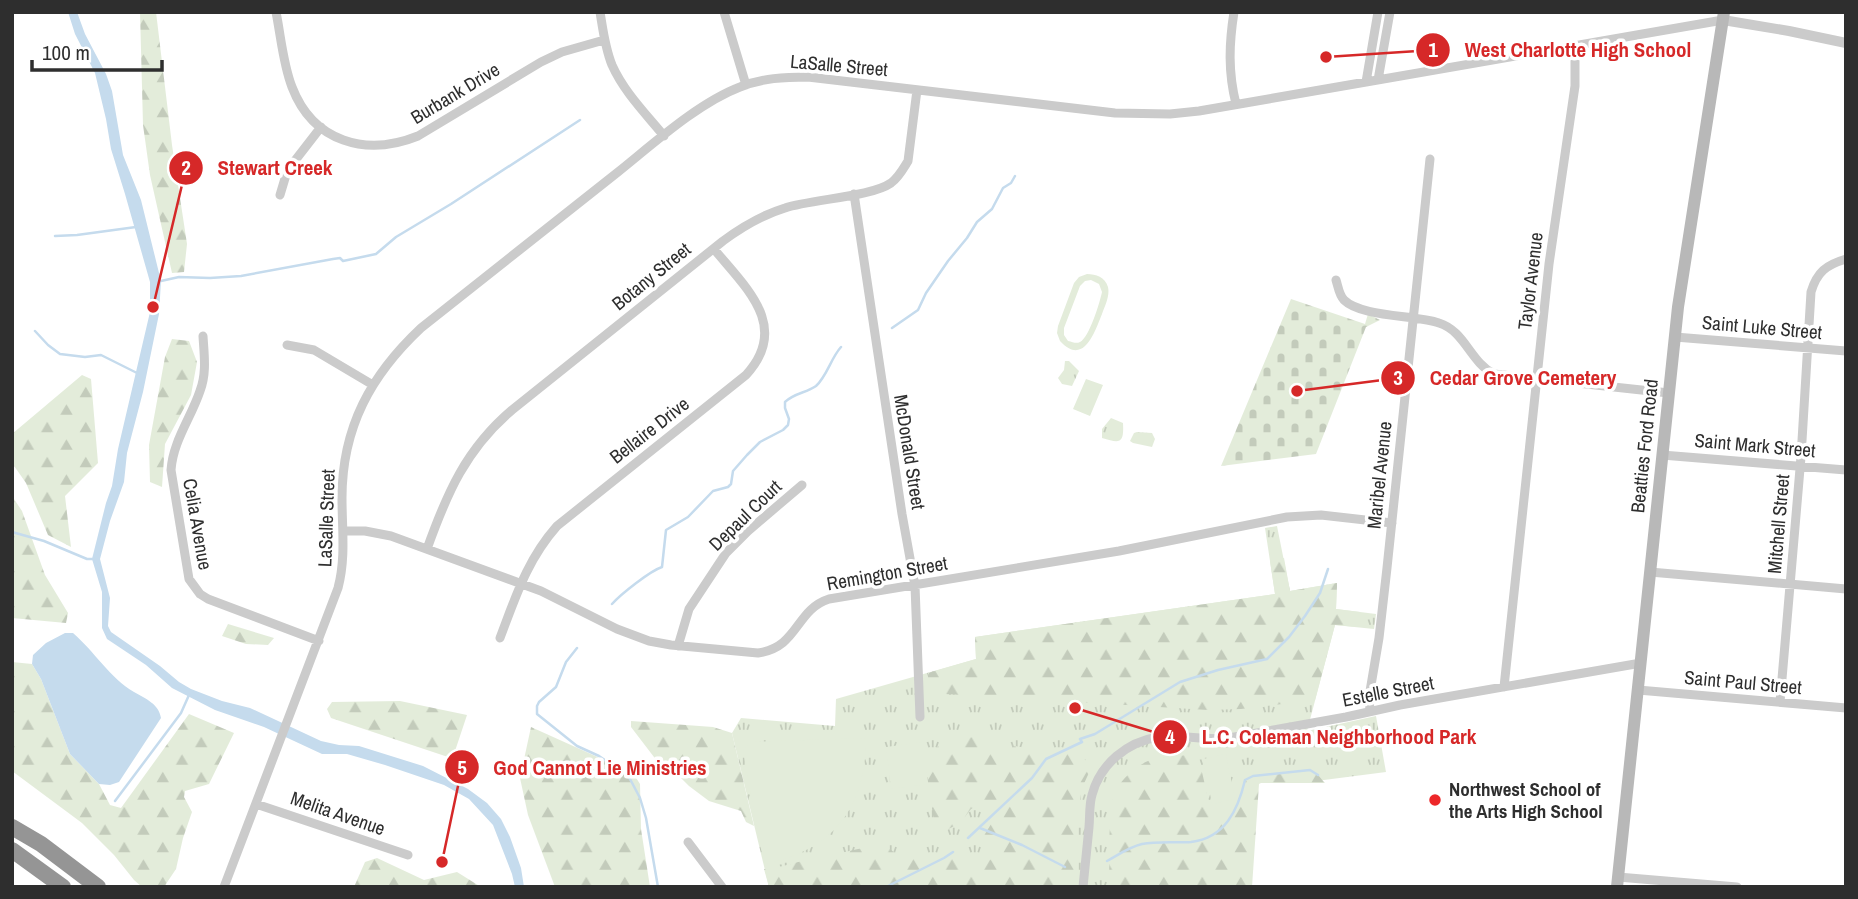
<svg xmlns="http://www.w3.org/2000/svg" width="1858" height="899" font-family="'Archivo Narrow',sans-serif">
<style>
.grass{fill:url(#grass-tufts)}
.forest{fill:url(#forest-firs)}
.cemetery{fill:url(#cemetery-stones)}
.pitch{fill:#e3ecda;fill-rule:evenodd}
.water{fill:#c5dbed}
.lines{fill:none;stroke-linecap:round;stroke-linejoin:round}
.stream{stroke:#c5dbed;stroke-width:2.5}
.minor{stroke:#cbcbcb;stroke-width:9}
.tertiary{stroke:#cbcbcb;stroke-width:10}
.secondary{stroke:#b8b8b8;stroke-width:12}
.motorway{stroke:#959595;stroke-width:16}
.poi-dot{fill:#ed2729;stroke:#fff;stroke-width:2.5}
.labels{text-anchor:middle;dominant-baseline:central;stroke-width:7;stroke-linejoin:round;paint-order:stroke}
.street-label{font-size:19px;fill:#2e2e2e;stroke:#fff}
.poi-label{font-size:19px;font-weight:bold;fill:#2e2e2e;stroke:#fff;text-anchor:start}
.leader{fill:none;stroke:#d62828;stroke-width:2.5}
.callout-dot{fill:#d62828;stroke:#fff;stroke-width:2.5}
.mark-label{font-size:21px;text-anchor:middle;font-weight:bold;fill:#fff}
.callout-label{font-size:21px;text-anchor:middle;font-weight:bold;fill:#d62828;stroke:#fff;stroke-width:7;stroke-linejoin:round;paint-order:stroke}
</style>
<defs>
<pattern id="grass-tufts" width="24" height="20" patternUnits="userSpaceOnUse" patternTransform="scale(1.75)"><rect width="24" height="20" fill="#e3ecda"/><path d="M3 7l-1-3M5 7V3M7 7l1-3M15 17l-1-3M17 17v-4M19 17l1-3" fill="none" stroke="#c3cbbb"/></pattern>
<pattern id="forest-firs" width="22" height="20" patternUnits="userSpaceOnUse" patternTransform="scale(1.75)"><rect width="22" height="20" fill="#e3ecda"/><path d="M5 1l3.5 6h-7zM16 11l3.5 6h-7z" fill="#c3cbbb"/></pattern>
<pattern id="cemetery-stones" width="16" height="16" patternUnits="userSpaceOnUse" patternTransform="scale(1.75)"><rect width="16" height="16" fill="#e3ecda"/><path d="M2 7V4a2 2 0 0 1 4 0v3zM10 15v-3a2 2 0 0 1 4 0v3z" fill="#c3cbbb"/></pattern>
</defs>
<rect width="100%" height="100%" fill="#fff"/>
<path class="grass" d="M1065 361H1069L1079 371 1072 386 1062 384 1058 378 1064 370Z
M1111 418 1123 423C1124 443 1121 444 1102 438V429Z
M1137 432 1152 433 1155 439 1152 447 1133 443 1130 441 1134 433Z
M1277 526 1290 591 1337 583 1336 609 1376 614 1374 629 1335 625 1307 731 1376 716 1386 772 1324 780 1258 779 1247 887H1036L1030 885 1029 887H769L732 733 741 718 835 726 836 699 976 659 975 637 1275 594 1265 528Z"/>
<path class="forest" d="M140 12H156L172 145 187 244 184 272 172 273 150 175 143 125Z
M172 339 189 341 197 362 191 395 165 444 162 487 150 482 149 445 165 357Z
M82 375 91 379 98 463 65 496 71 547 48 535 26 483 12 463V434Z
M12 496 22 511 45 575 68 613 66 623 12 618Z
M1284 558 1290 591 1337 583 1336 609 1360 612 1357 627 1335 625 1315 700 1241 709 1208 710 928 693V673L976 659 975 637 1275 594 1270 561Z
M228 624 274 638 268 645 246 644 222 636Z
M12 662 32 664 41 679 70 754 99 784 110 805 121 808 189 714 234 733 209 784 185 791 184 797 192 812 183 838 176 869 164 887H142L134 880 114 855 82 823 12 771Z
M400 701 467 715 455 751 448 757 331 718 327 709 332 702Z
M631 721 713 727 732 733 754 826 746 822 741 811 709 801 689 786 674 771 657 761 631 727Z
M531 727 633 773 640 784 641 829 650 887H555L528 815 520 778Z
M972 737 991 744 1003 754 1015 746 1044 751 1078 753 1092 766 1082 788 1078 812 1077 887H1036L1030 885 1029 887H769L764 869C780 868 792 863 807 860 832 854 858 850 883 843L897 855 953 859 975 864 992 859 994 848 983 837 991 824 995 805 985 802 971 809 961 822 947 830 937 826 933 815 924 755 939 746Z
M1190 755 1199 759 1210 807 1239 802 1245 780 1253 776 1310 770 1318 775 1325 783H1261L1259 784 1252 887H1109C1110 865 1107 807 1116 790 1122 779 1136 766 1148 761 1162 756 1176 756 1190 755Z
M377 858 424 880 457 872 481 887H354L365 862Z"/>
<path class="cemetery" d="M1291 299 1365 324 1368 314 1380 320 1366 327 1316 454 1221 466Z"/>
<path class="pitch" d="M1087 274C1096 274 1105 277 1108 287 1110 296 1105 306 1102 314 1095 331 1084 367 1060 341L1057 333 1058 326 1074 283 1079 277ZM1091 280 1099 284 1102 292C1100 302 1089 338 1080 342 1076 344 1073 342 1068 341L1064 335V328L1080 286 1085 281Z
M1086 379 1103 385 1090 416 1073 409Z
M866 738C866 808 833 851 764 864L743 751 750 742Z
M922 742 928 784 891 789 886 747Z
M1226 754 1235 799 1212 804 1203 759Z"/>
<path class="water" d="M68 12H77L85 34 106 74 112 91 123 155 141 200 161 281 159 314 143 392 127 453 124 482 110 521 100 559 110 598 108 626 111 632 160 666 179 682 191 689 222 701 250 708 321 741 339 745 359 746 423 766 468 789 487 803 501 819 510 837 521 868 524 887H515L512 874 493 825 469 799 444 785 385 765 347 754H322L264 727 215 710 172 688 146 665 107 639 102 628V592L92 559 106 503 112 486 118 449 150 312V282L125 194 111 149 106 119 95 73 75 34Z
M65 633H73C94 651 110 678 134 692 146 699 159 704 161 718L119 782 110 785 99 784 70 754 41 679 32 664 33 655 46 643Z"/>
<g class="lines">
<path class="stream" d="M55 236 77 235 136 227
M161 281 179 277 210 278 241 276 333 259 340 258 343 261 376 254 396 237 451 204 580 120
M892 328 918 310 926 293 948 261 967 238 977 222 992 209 1003 188 1011 183 1015 176
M35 331 48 345 60 354 85 357 101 355 137 373
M12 532 44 541 87 559H94
M612 604C621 594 650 571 662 567L666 530 688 517 713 491 728 487 731 484 733 471 747 455 760 442 783 430 788 425 789 419 785 408V402C794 393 806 393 816 386 827 376 831 358 841 347
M577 648 566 662 556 687 539 702 537 706V714L577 746 599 756 629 777 640 798 646 818 658 887
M115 801 181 713 189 695
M980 828 1022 845 1065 867
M968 838 1032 778 1046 759 1082 742 1080 739 1095 734 1180 682 1218 670 1267 659 1289 637 1305 616 1320 593 1328 569
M1107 861C1118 855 1129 847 1142 844 1158 841 1175 843 1191 842 1225 838 1238 810 1245 780L1253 776 1310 770 1318 775
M886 887 944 858 953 852"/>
<path class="minor" d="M276 12C281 37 283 64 292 87 313 142 366 157 418 136L541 62 562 52 604 40
M600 12C603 30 605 48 612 65 624 92 646 114 664 136
M724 12 746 85
M1234 12C1229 44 1228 72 1236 104
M1378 80 1390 12
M1366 82 1378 12
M854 194 902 514 915 586 920 717
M280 195 286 175 290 167 321 127
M1336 280C1338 286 1339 295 1344 300 1361 317 1415 315 1439 323 1465 331 1470 362 1494 374L1669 393
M203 336C204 354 207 373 200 391 191 418 173 441 171 470L189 579 200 594 208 599 319 641
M1675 337 1846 351
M287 345 314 350 373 385
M1662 455 1846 470
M343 531H365L391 536 541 591 617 629 649 641 671 645 758 653C799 647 795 610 829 599L1119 551 1287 517 1321 515 1392 523
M427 549C447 493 466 449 512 410L723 241C742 227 762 215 785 208 812 199 871 197 891 183 899 177 903 169 908 161L917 90
M1650 572 1846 589
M500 638C516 596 527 560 557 526L746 375C791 326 745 287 714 249
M678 646 689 609 726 553 748 531 802 485
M1504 687 1549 264 1575 86V47
M1638 690 1846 708
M1780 702 1801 457 1811 292C1817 272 1826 265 1846 259
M1370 711 1369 697 1379 638 1387 568 1430 159
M256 804 408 855
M688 842 722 887
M1618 877 1737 887
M224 887 338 588C346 558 342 529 342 498 342 427 371 375 421 328 486 276 552 224 618 172 653 144 698 103 740 87 762 78 785 77 808 77L1115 113 1170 114 1199 111 1366 82 1723 20
M1083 887C1085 867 1087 847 1089 827 1090 816 1089 805 1092 795 1100 764 1127 742 1158 737 1182 734 1205 741 1229 738L1346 717 1400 705 1641 663"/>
<path class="tertiary" d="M1723 20 1789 31 1846 43"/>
<path class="secondary" d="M1617 887 1678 307 1724 12"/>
<path class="motorway" d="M12 827 41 844 98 887
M12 850 63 887"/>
</g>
<circle class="poi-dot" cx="1435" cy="800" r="7"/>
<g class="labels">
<g class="street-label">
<text transform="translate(839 65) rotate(5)">LaSalle Street</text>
<text transform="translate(455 93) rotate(-31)">Burbank Drive</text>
<text transform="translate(651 276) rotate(-39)">Botany Street</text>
<text transform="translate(1530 281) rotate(-83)">Taylor Avenue</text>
<text transform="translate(1762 327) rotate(5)">Saint Luke Street</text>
<text transform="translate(649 430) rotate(-38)">Bellaire Drive</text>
<text transform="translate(1755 445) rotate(5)">Saint Mark Street</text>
<text transform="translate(1644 446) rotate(-84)">Beatties Ford Road</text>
<text transform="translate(910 452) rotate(81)">McDonald Street</text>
<text transform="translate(1379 475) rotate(-84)">Maribel Avenue</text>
<text transform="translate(745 515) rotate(-44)">Depaul Court</text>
<text transform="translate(326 518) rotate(-88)">LaSalle Street</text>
<text transform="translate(198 524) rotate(80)">Celia Avenue</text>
<text transform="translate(1778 524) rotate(-85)">Mitchell Street</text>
<text transform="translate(887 573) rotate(-10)">Remington Street</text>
<text transform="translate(1743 682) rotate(5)">Saint Paul Street</text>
<text transform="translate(1388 691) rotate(-11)">Estelle Street</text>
<text transform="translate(338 813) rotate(19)">Melita Avenue</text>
</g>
<g class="poi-label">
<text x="1449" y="789">Northwest School of<tspan x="1449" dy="22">the Arts High School</tspan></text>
</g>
</g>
<path class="leader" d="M1326 57L1433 50M153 307L186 168M1297 391L1398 378M1075 708L1170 737M442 862L462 767"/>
<g class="callout-dot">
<circle cx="1326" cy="57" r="7"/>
<circle cx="153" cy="307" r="7"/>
<circle cx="1297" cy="391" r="7"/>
<circle cx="1075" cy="708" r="7"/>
<circle cx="442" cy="862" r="7"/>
<circle cx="1433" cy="50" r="18"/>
<circle cx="186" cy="168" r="18"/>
<circle cx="1398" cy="378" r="18"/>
<circle cx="1170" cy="737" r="18"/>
<circle cx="462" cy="767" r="18"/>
</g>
<g class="mark-label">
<text x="1433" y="57">1</text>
<text x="186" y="175">2</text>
<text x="1398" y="385">3</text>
<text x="1170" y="744">4</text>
<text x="462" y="775">5</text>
</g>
<g class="callout-label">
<text x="1578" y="57">West Charlotte High School</text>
<text x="275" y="175">Stewart Creek</text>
<text x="1523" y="385">Cedar Grove Cemetery</text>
<text x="1339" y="744">L.C. Coleman Neighborhood Park</text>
<text x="600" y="775">God Cannot Lie Ministries</text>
</g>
<rect width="1858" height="899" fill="none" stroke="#2e2e2e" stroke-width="28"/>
<path d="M32 60v10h130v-10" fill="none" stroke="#2e2e2e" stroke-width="3.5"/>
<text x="42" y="60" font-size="21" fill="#2e2e2e" stroke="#ffffff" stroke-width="5" paint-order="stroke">100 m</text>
</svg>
